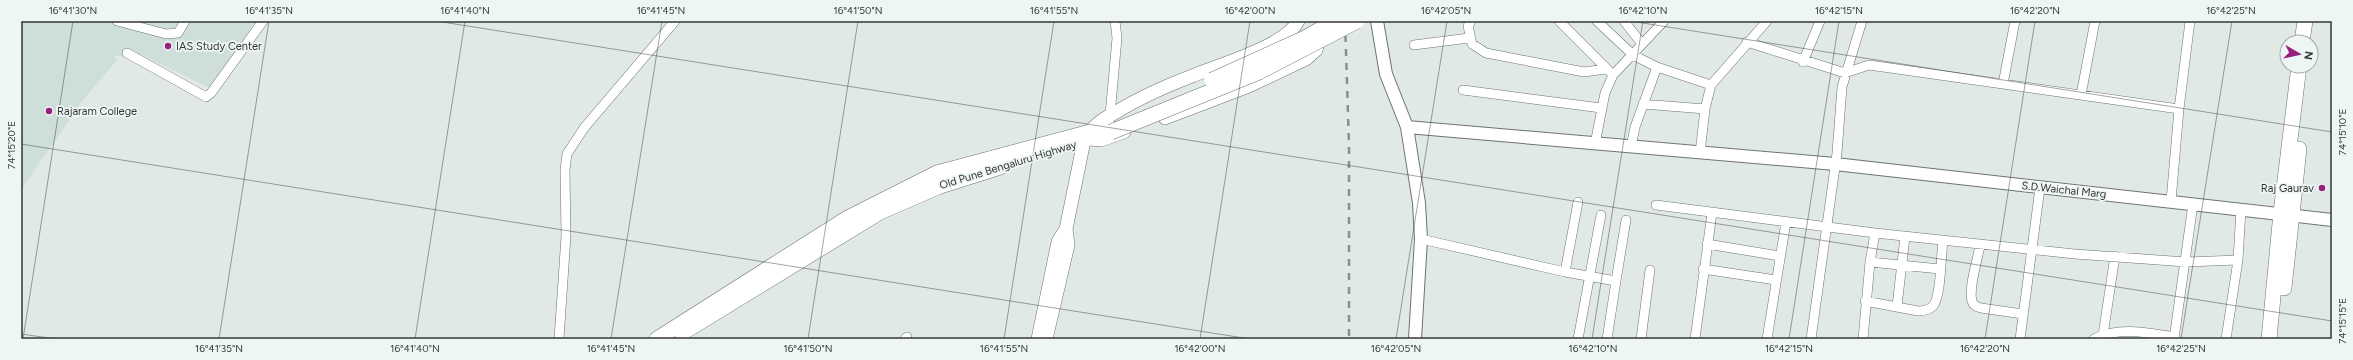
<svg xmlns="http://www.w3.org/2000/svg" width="2353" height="360" font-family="Figtree,sans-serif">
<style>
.built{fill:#ceded9}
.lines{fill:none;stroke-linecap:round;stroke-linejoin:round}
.minor-casing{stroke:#6d7371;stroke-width:10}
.tertiary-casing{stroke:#6d7371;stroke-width:14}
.secondary-casing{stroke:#6d7371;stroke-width:14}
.primary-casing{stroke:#6d7371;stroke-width:16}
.trunk-casing{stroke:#6d7371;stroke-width:16}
.minor{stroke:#fff;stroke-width:9}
.tertiary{stroke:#fff;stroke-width:12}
.secondary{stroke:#fff;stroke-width:13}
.primary{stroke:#fff;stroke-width:15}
.trunk{stroke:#fff;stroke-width:15}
.rail{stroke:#8b908e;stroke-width:2.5;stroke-dasharray:7 7;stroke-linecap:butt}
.primary-bridge-casing{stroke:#6d7371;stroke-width:16;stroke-linecap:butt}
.primary-bridge{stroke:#fff;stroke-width:15}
.ticks{fill:none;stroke:#333635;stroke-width:1;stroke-opacity:0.45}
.poi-dot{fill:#97207c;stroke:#eef6f4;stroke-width:1.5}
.labels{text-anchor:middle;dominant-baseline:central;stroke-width:3.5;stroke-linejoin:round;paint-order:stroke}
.poi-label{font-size:11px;fill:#333635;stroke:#eef6f4;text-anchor:start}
.street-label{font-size:11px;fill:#333635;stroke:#eef6f4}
.neatline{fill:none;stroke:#333635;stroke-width:1.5}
.ticks-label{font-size:10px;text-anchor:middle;fill:#333635}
</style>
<rect width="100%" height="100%" fill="#e1e9e6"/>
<path class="built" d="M21 21H256L210 88 142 55 113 56 117 60 83 100 21 190Z"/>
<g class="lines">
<g class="minor-casing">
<path id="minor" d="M117 21 166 34 178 33 185 21
M1471 21 1468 26 1472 44 1486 53 1584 72 1606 69
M1559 21 1609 71
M1597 21 1633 55 1657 67 1711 85
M1624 21 1642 44
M1747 42 1845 73 1869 65 2003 84 2015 21
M1414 45 1469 38
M127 53 206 97 211 93 263 21
M1803 62 1820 21
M2003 84 2179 109
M1463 90 1601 108
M2081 95 2095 21
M1643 104 1705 109
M1110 115 1117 38 1115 21
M1595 144 1605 93 1613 75 1664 21
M1631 147 1635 127 1657 67
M1700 153 1705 109 1711 85 1767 21
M2171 201 2179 109 2190 21
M1656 205 1875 233 2075 254 2186 262 2238 260 2241 209
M1421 239 1565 272 1616 281 1607 339
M1707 244 1780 256
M1980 245C1978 259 1968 288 1972 301 1973 305 1976 307 1981 308L2023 314
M1870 262 1940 269
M1703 269 1776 280
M1565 272 1578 202
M1616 281 1626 220
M1865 301 1918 311C1924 311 1929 310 1933 306 1941 298 1941 254 1943 241
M1897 306 1905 237
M2103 335 2115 256
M559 339 566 236 565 170 567 154 584 128 675 21
M905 339 907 337
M1578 339 1601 215
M1641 339 1650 270
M1695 339 1712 213
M1767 339 1786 222
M1811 339 1837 153 1842 87 1862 21
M1863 339 1870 262 1875 233
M2020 339 2040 188
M2094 339C2119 326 2148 333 2174 337
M2174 339 2193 204
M2226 339 2238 260"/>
</g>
<g class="tertiary-casing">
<path id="tertiary" d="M1377 21 1386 74 1407 127 1419 203 1421 239 1415 339
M1407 127 1835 164 2332 220"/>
</g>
<g class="secondary-casing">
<path id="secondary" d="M1165 118 1249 86 1306 59 1316 50 1320 36
M1089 133C1096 123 1107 117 1118 111 1141 97 1166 86 1192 76 1218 65 1286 46 1298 21
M1089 139 1101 140 1124 132
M1038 339 1058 242 1066 229
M1046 339 1068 245 1066 229 1084 141 1083 135"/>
</g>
<g class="primary-casing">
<path id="primary" d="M682 333 880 212 940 186 1000 167
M657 339 846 219 937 173 1109 127"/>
</g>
<g class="trunk-casing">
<path id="trunk" d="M2302 42 2305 21
M2284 288 2299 149
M2269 339 2281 213 2299 66"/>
</g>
<use href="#minor" class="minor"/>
<use href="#tertiary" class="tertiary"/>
<use href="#secondary" class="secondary"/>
<use href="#primary" class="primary"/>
<use href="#trunk" class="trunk"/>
<path class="rail" d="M1345 21 1349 145V339"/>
<g class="primary-bridge-casing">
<path id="primary-bridge" d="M1212 80 1305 38 1335 21
M1111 132 1259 72 1357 21"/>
</g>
<use href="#primary-bridge" class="primary-bridge"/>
</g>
<path class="ticks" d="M436 21 2332 321M1630 21 2332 132M21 144 1250 339M21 334 56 339M23 339 73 21M219 339 269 21M415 339 465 21M611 339 662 21M808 339 858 21M1004 339 1054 21M1200 339 1250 21M1396 339 1447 21M1592 339 1643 21M1789 339 1839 21M1985 339 2035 21M2181 339 2232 21"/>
<g class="poi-dot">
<circle cx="168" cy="46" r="4"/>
<circle cx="49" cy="111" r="4"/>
<circle cx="2322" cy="188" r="4"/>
</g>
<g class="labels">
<g class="poi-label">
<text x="176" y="46">IAS Study Center</text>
<text x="57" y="111">Rajaram College</text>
<text x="2314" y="188" text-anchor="end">Raj Gaurav</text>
</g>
<g class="street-label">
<text transform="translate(1008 165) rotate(-17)">Old Pune Bengaluru Highway</text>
<text transform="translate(2064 190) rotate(6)">S.D.Waichal Marg</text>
</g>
</g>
<rect width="2353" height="360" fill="none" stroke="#eef6f4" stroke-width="44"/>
<g transform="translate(2299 54) rotate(99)"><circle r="19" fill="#eef6f4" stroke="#a3a9a8"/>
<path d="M0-3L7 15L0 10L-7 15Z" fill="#97207c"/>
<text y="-6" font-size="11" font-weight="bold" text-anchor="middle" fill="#333635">N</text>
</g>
<rect x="22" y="22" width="2309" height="316" class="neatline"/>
<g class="ticks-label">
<text x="73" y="14">16°41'30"N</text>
<text x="269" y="14">16°41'35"N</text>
<text x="465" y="14">16°41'40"N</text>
<text x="661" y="14">16°41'45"N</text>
<text x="858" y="14">16°41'50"N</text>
<text x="1054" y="14">16°41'55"N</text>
<text x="1250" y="14">16°42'00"N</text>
<text x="1446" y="14">16°42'05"N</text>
<text x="1643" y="14">16°42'10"N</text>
<text x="1839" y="14">16°42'15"N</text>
<text x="2035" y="14">16°42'20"N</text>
<text x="2231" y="14">16°42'25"N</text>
<text transform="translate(2342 132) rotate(-90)" y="4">74°15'10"E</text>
<text transform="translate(11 145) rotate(-90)" y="4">74°15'20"E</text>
<text transform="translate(2342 321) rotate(-90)" y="4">74°15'15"E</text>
<text x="219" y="352">16°41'35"N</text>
<text x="415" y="352">16°41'40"N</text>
<text x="611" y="352">16°41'45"N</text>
<text x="808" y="352">16°41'50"N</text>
<text x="1004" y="352">16°41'55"N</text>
<text x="1200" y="352">16°42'00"N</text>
<text x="1396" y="352">16°42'05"N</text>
<text x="1593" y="352">16°42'10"N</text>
<text x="1789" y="352">16°42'15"N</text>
<text x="1985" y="352">16°42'20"N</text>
<text x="2181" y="352">16°42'25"N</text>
</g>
</svg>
